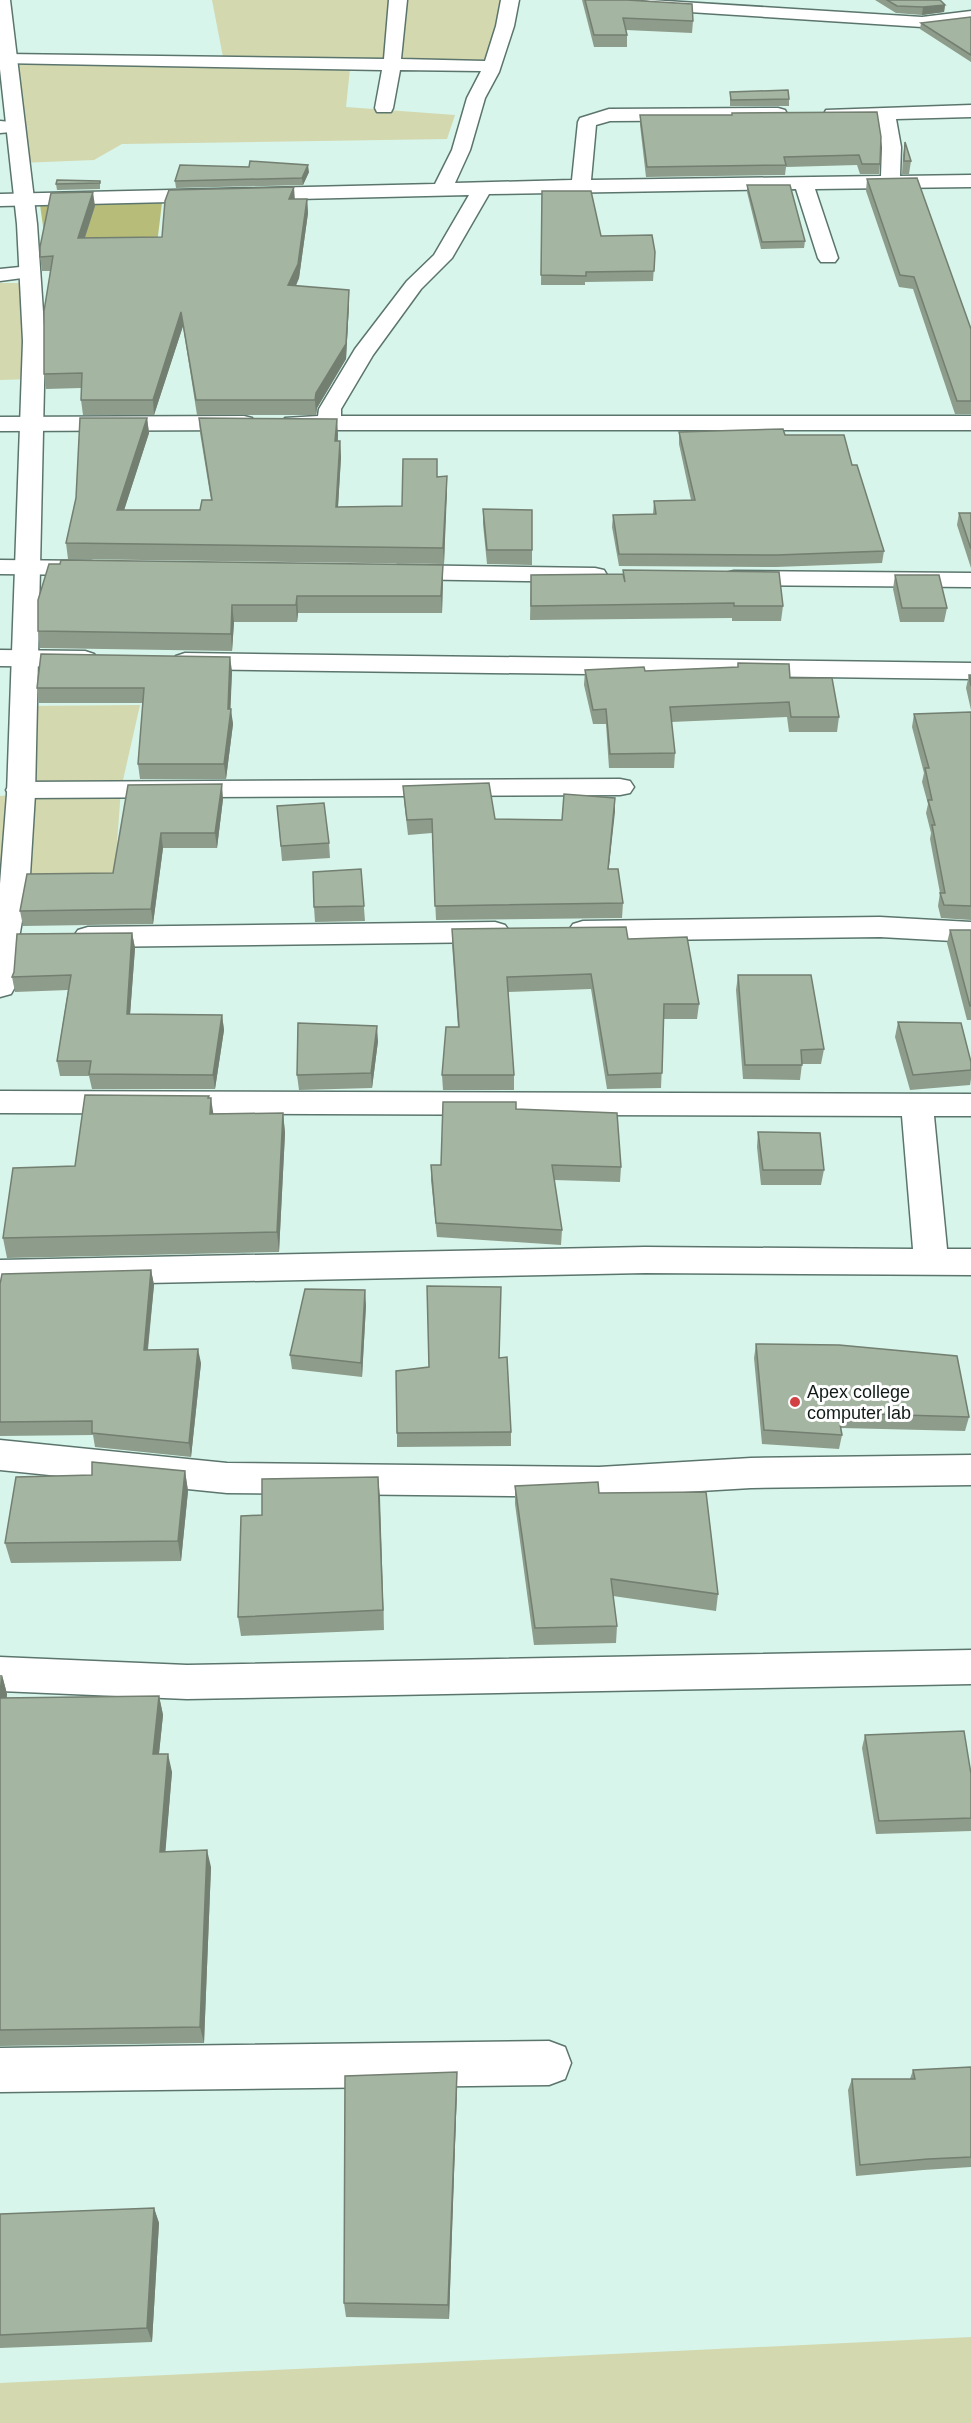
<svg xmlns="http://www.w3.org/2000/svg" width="971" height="2423" font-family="Helvetica,sans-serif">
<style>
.green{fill:#d3d8af}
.forest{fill:#b7bd79}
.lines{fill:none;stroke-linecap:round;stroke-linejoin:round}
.minor-casing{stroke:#5b756d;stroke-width:3}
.tertiary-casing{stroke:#5b756d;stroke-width:3}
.minor{fill:#fff;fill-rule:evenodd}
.tertiary{fill:#fff;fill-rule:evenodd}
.wall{fill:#8d9c8b}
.shaded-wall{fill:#737f71}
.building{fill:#a4b5a2;stroke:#737f71;stroke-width:1.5}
.poi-dot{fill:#d24245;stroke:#fff;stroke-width:2}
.labels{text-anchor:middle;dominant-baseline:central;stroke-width:6;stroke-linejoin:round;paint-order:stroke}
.poi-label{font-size:18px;fill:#101b17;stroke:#fff;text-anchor:start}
</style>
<rect width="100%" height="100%" fill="#d7f5ea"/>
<path class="green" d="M212 0H509L487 61 351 59 346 107 455 115 447 139 122 144 94 160 20 163 16 127 32 126H17L13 65 210 64 223 57Z
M0 283H31L33 379 0 380Z
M140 705 121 789 114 883 0 876V796L21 794 23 706Z
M971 2337V2423H0V2383Z"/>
<path class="forest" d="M162 203 157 244 46 247 40 205Z"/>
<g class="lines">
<g class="minor-casing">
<path id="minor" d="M389 0H407L401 59 485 61 496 26 501 0H519L514 26 499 72 485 98 470 150 455 183 572 180 578 122 580 118 609 109 778 108 785 110 787 114 785 118 778 120 610 121 596 125 591 180 881 176 882 147 878 120H833L826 118 824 114 826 110 971 105V117L896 119 901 147 900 176 971 175V187L815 189 838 258 835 262H821L818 258 796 189 489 194 452 258 421 289 373 355 341 409V416H971V430H293L285 428 282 423 285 418 318 416 319 409 355 349 407 281 434 255 469 195 0 206V194L435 184 452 150 467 98 481 71 400 70 393 108 391 112H377L375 108 382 70 0 63V55L6 54 384 59Z
M650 0 922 17 971 11V21L922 27 642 9 639 5 642 1Z
M0 121 23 123 25 127 23 131 0 133Z
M30 266 37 268 40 272 37 276 0 281V269Z
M244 416 252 418 255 423 252 428 244 430 0 431V417Z
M0 560 91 561 100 563 103 568 100 573 91 575 0 574Z
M398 565 595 568 604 570 607 575 604 580 595 582 398 579 389 577 386 572 389 567Z
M734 571 971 573V587L734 585 725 583 722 578 725 573Z
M0 650 85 651 94 654 98 659 94 664 85 667 0 666Z
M185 653 971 663V679L185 669 176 666 172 661 176 656Z
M620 779 630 781 634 787 630 793 620 795 20 798 10 796 6 790 10 784 20 782Z
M880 917 971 922V942L880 937 583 941 573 938 568 931 573 924 583 921Z
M495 922 505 925 510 932 505 939 495 942 88 947 78 944 73 937 78 930 88 927Z
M0 1091 971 1094V1116H934L947 1249H971V1275L645 1273 0 1286V1260L645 1247 913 1249 902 1116 0 1113Z
M0 1440 227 1463 599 1467 751 1458 971 1455V1485L751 1488 599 1497 227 1493 0 1470Z
M971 1650V1684L187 1699 0 1691V1657L187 1665Z
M549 2041 565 2047 571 2063 565 2079 549 2085 0 2092V2048Z"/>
</g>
<g class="tertiary-casing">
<path id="tertiary" d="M0 0H10L37 224 45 341 35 794 30 875 19 938 15 987 11 994 0 997V884L7 794 23 341 17 224 0 69Z"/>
</g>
<use href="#minor" class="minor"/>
<use href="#tertiary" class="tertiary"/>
</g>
<path class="wall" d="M582 0H627L693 21 692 33 626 30 627 35V47H594Z
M875 0H940L945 5 944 12 922 15 896 13Z
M971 17V62L920 29 921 23Z
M730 92 789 99V106H730Z
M877 112 880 164 879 174H860L857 165 786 167 785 175 646 177 640 125V115H732Z
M905 142 911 161 909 174H902L903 155Z
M249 167 309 172 303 185 176 188 175 181Z
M867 179 966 316 971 329V414H955L913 289 899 287 866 191Z
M100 181V189L57 190 56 184Z
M747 185 805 241 804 248 761 249 747 192Z
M542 191 601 236 655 252 653 281 585 282V285H541Z
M295 199H307L308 213 299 278 296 286 349 290V304L346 359 317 408 316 415H197L183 326 154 415H83L81 400V388L46 389 44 374 50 271H42L40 257 95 206 85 238 162 237Z
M147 418 149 433 124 510H200L211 500 200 433 199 418 338 434V441H340L341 457 338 507 402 506 437 477 447 476 444 564 68 559 66 543Z
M679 432 785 435 852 465 884 551 882 563 776 567 619 566 612 527 613 515 653 514 654 501 691 500 679 444Z
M483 509 532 510V565L487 564 483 524Z
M959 513H971V568L957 525Z
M443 565 442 613H298L297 622H234L232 651 40 648 38 631Z
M623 570 783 606 781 621H732V618L530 620 531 575 623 574Z
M895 575 947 608 944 622H900L893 589Z
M738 663 790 678 839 717 837 732H789L787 717 671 722 675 753 674 768H609L606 724H593L584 685 585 670 645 671 738 667Z
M232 671 230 709 233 724 226 779H140L138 764 143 703H39L37 688Z
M969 675H971V710L966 688Z
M971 712V920L941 918 938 906 940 893 930 839 931 833 926 813 928 804 922 782 924 773 912 727 914 714Z
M128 785 223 799 217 848H163L153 924 23 926 20 911 113 873Z
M403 786 495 819 562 820 615 798 608 869 623 903 622 918 436 920 432 833 408 835 404 801Z
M277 806 329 843 330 858 282 861Z
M361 869 365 921 315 922 314 907Z
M452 929 628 939 699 1004 697 1019H664L661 1088 607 1089 591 989 508 992 514 1075V1090H443L442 1075 458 1027 452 944Z
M950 930H971V1020H967L947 943Z
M132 933 135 948 130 1014 222 1015 224 1030 215 1089H92L89 1076H60L57 1061 68 990 15 992 12 977Z
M738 975 824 1049 821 1064H802L800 1080 743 1079 736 990Z
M898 1022 971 1062V1079L970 1085 910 1090 895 1037Z
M378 1041 372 1088 299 1090 297 1075Z
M209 1098 213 1114 283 1113 285 1133 279 1252 7 1258 3 1238 75 1166Z
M516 1109 621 1167 620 1182 554 1180 562 1230 561 1245 437 1237 431 1180V1165H441Z
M758 1132 824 1170 821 1185H761L757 1147Z
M151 1270 154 1285 148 1350 201 1363 191 1457 95 1447 93 1435 0 1436V1284Z
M366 1305 362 1377 292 1369 290 1355Z
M756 1344 969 1417 965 1431 841 1428 842 1435 839 1449 762 1444 754 1358Z
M499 1358 511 1432V1446L397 1447V1433Z
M185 1471 188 1491 181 1561 11 1563 5 1543Z
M378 1477 384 1630 241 1636 238 1617 262 1515Z
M515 1486 599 1493 718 1594 716 1611 613 1596 617 1626 616 1643 534 1645 515 1504Z
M0 1675H2L7 1694V1698L159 1696 163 1715 159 1754 172 1772 165 1852 211 1867 204 2043 0 2046Z
M865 1735 971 1774V1831L876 1834 862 1748Z
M971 2067V2167L923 2170 856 2176 848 2090 852 2079H910L913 2070Z
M457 2088 449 2319 346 2317 344 2303Z
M154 2208 159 2223 152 2342 0 2348V2214Z"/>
<path class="shaded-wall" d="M945 5 944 12 922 15 923 7Z
M308 165 309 172 303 185 302 178Z
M294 187 295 201 289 199Z
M93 192 95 206 80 252 78 238Z
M307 199 308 213 299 278 289 300 288 285Z
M349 290V304L346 359 317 408 316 415 315 400 316 393Z
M181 312 183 326 154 415 153 400Z
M147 418 149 433 119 526 117 510Z
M337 419 338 434 336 457 335 441Z
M340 441 341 457 337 523 336 507Z
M447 476V492L444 564 443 548Z
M443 565V582L442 613 441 596Z
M297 596 298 613 297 622 296 605Z
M232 605 234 622 232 651 231 634Z
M230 657 232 671 230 722 231 709 233 724 226 779 224 764Z
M222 784 223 799 217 848 215 833Z
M615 798V812L607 884 608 869Z
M161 833 163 848 153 924 151 909Z
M132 933 135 948 129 1029 127 1014Z
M222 1015 224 1030 215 1089 213 1075Z
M377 1026 378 1041 372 1088 371 1073Z
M209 1096 211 1109V1098L214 1118 213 1134Z
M283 1113 285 1133 279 1252 277 1232Z
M151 1270 154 1285 146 1364 144 1350Z
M365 1290 366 1305 362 1377 361 1363Z
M198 1349 201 1363 191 1457 189 1443Z
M185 1471 188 1491 181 1561 178 1541Z
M378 1477 380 1497 384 1630 383 1610Z
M2 1675 7 1694 4 1716 0 1703V1686Z
M159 1696 163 1715 157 1772 153 1754Z
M168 1754 172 1772 164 1869 160 1852Z
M207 1850 211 1867 204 2043 200 2027Z
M457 2072V2088L449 2319 448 2305Z
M154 2208 159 2223 152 2342 147 2328Z"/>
<path class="building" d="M585 0H627L692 4 693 21 623 18 627 35H594Z
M887 0H940L945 5 923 7 897 6Z
M971 17V55L921 23Z
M788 90 789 99 731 100 730 92Z
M877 112 881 137 880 164H862L859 155 784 157 786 165 647 167 640 115H732V113Z
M905 142 911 161H904Z
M250 161 308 165 302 178 175 181 180 165 249 167Z
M917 178 971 329V401H957L914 277 900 275 867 179Z
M57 180 100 181V183L56 184Z
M747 185H790L805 241 762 242Z
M294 187 289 199H307L298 264 288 285 349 290 346 344 316 393 315 400H196L181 312 153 400H81L82 373 44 374V311L53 256 40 257V247L51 193 93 192 78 238 162 237 165 201 169 190Z
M542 191H591L601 236 652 235 655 252 654 271 586 272V276L541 275Z
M80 418H147L117 510H200L202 500H212L199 418 337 419 335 441H340L336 507 402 506 403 459H437V477L447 476 443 548 66 543 76 498Z
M783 429 785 435H844L852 465H857L884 551 777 555 619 554 613 515 656 514 654 501 695 500 679 432Z
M483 509 532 510V550H487Z
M959 513H971V549Z
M61 560 443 565 441 596H297L296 605H232L231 634 38 631V600L49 564H60Z
M623 570 779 572 783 606H734V603L531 606V575L623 574 625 582Z
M895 575H939L947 608H902Z
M41 654 230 657 228 709H231L224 764H138L144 688H37Z
M738 663 789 664 790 678H832L839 717H791L789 702 670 707 675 753 610 754 606 709 593 710 585 670 644 667 645 671 738 667Z
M969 675H971V686Z
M971 712V906L944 905 940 893H945L932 825H935L928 800H932L925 768H929L914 714Z
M489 783 495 819 562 820 564 794 615 798 608 869H618L623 903 435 906 432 819 407 820 403 786Z
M222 784 215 833H161L151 909 20 911 27 874 113 873 128 785Z
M324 803 329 843 281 846 277 806Z
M361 869 364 906 314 907 313 872Z
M626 927 628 939 687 937 699 1004H664L662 1073 608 1075 591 974 507 977 514 1075H442L446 1027H459L452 929Z
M950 930H971V1006H970Z
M132 933 127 1014 222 1015 213 1075 89 1074 91 1061H57L71 975 12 977 14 972 17 934Z
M738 975H811L824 1049 801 1050 802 1065H745Z
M898 1022 961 1023 971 1062V1070L913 1075Z
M298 1023 377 1026 371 1073 297 1075Z
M85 1095 209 1096 208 1098H211L210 1114 283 1113 277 1232 3 1238 13 1168 75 1166Z
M443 1102H516V1109L617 1113 621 1167 552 1165 562 1230 436 1223 431 1165H441Z
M758 1132 820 1133 824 1170H763Z
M151 1270 144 1350 198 1349 189 1443 92 1433V1421L0 1422V1284L2 1274Z
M427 1286 501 1287 499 1358 507 1357 511 1432 397 1433 396 1371 429 1367Z
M305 1289 365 1290 361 1363 290 1355Z
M756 1344 839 1345 957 1356 969 1417 838 1413 842 1435 764 1430Z
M92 1462 185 1471 178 1541 5 1543 16 1477 92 1475Z
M378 1477 383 1610 238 1617 241 1516 262 1515V1479Z
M598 1482 599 1493 706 1492 718 1594 611 1579 617 1626 535 1628 515 1486Z
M159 1696 153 1754H168L160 1852 207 1850 200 2027 0 2030V1698Z
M964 1731 971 1774V1818L879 1821 865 1735Z
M971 2067V2157L928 2159 860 2165 852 2079H915L913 2070Z
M457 2072 448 2305 344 2303 345 2076Z
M154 2208 147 2328 0 2335V2214Z"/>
<circle class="poi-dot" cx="795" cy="1402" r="6"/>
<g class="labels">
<g class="poi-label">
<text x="807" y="1392">Apex college<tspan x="807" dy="21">computer lab</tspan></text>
</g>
</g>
</svg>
